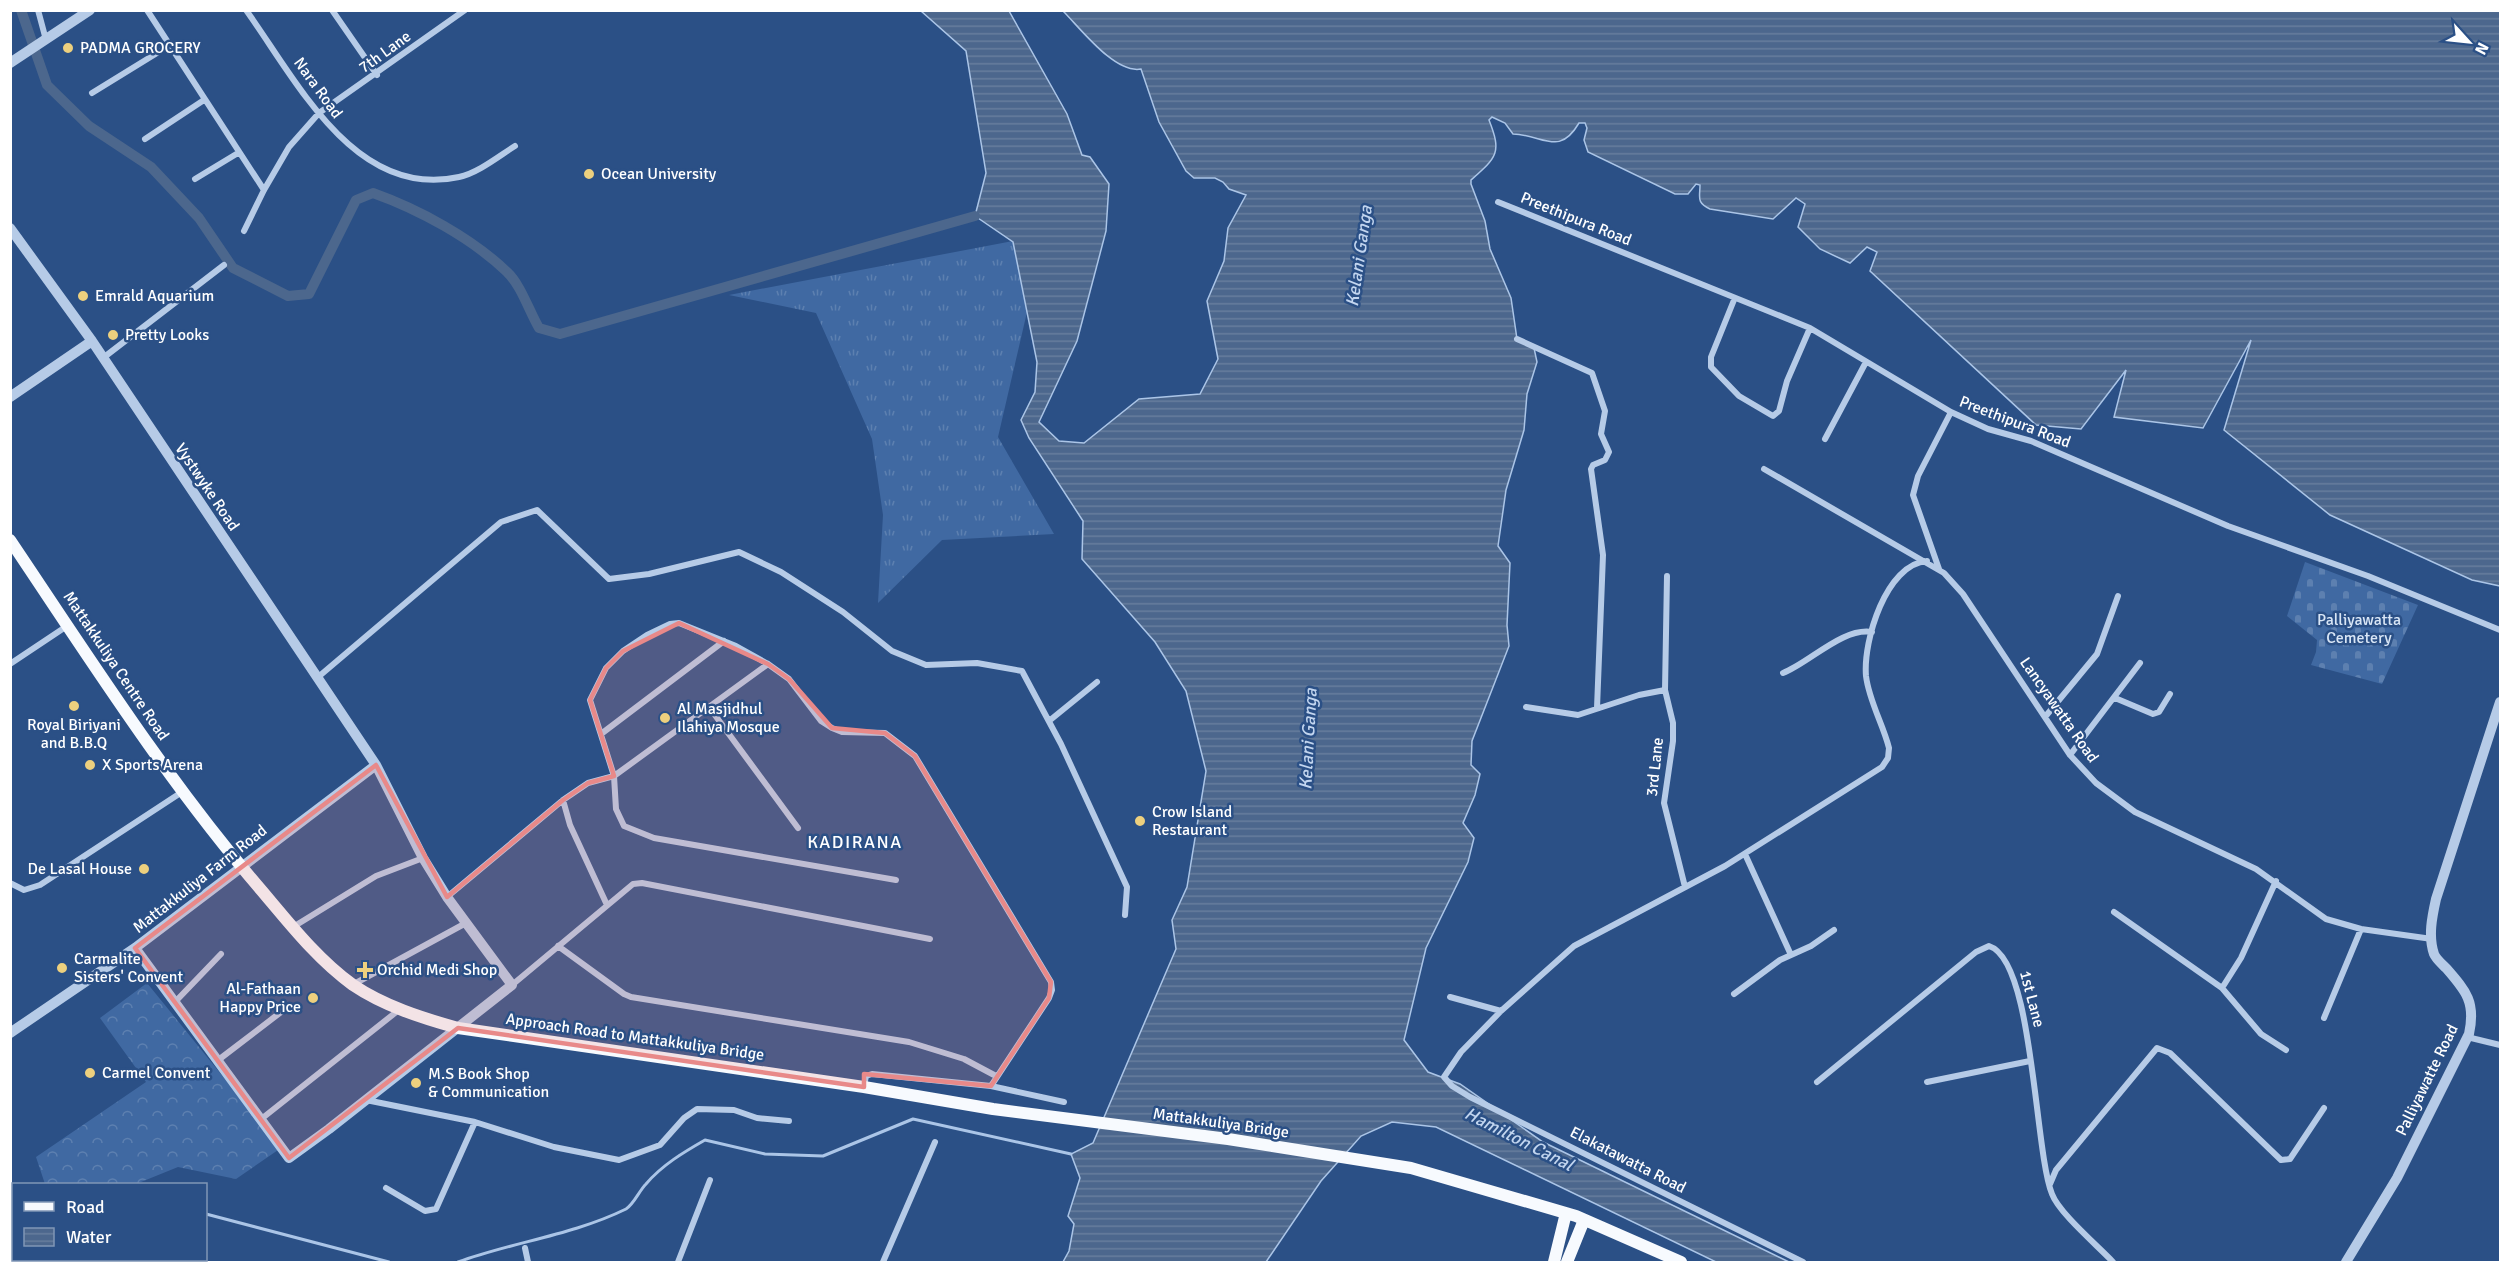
<svg xmlns="http://www.w3.org/2000/svg" width="2511" height="1273" font-family="Signika,sans-serif">
<style>
.grass{fill:url(#grass-tufts)}
.forest{fill:url(#forest-crowns)}
.cemetery{fill:url(#cemetery-stones)}
.water{fill:url(#water-rules);stroke:#abc5e7;stroke-width:1.5}
.lines{fill:none;stroke-linecap:round;stroke-linejoin:round}
.stream{stroke:#abc5e7;stroke-width:3}
.canal{stroke:#4c678d;stroke-width:10}
.minor{stroke:#b6cbe7;stroke-width:6}
.tertiary{stroke:#b6cbe7;stroke-width:10}
.primary{stroke:#f7fafe;stroke-width:12}
.marked{fill:#e88989;fill-opacity:0.2;stroke:#e88989;stroke-width:4.5;stroke-linejoin:round}
.poi-dot{fill:#edd07e;stroke:#2b5086;stroke-width:2}
.labels{text-anchor:middle;dominant-baseline:central;stroke-width:5;stroke-linejoin:round;paint-order:stroke}
.poi-label{font-size:16px;fill:#fff;stroke:#2b5086;text-anchor:start}
.street-label{font-size:16px;fill:#fff;stroke:#2b5086}
.park-label{font-size:16px;fill:#d9e6f6;stroke:#2b5086}
.water-label{font-size:18px;font-style:italic;fill:#c2d5ef;stroke:#2b5086}
.neighbourhood-label{font-size:18px;letter-spacing:1.5px;fill:#fff;stroke:#2b5086}
</style>
<defs>
<pattern id="grass-tufts" width="24" height="20" patternUnits="userSpaceOnUse" patternTransform="scale(1.5)"><rect width="24" height="20" fill="#4069a2"/><path d="M3 7l-1-3M5 7V3M7 7l1-3M15 17l-1-3M17 17v-4M19 17l1-3" fill="none" stroke="#5d80b0"/></pattern>
<pattern id="forest-crowns" width="20" height="18" patternUnits="userSpaceOnUse" patternTransform="scale(1.5)"><rect width="20" height="18" fill="#4069a2"/><path d="M2 6a3 3 0 1 1 6 0M12 15a3 3 0 1 1 6 0" fill="none" stroke="#5d80b0"/></pattern>
<pattern id="cemetery-stones" width="16" height="16" patternUnits="userSpaceOnUse" patternTransform="scale(1.5)"><rect width="16" height="16" fill="#4069a2"/><path d="M2 7V4a2 2 0 0 1 4 0v3zM10 15v-3a2 2 0 0 1 4 0v3z" fill="#5d80b0"/></pattern>
<pattern id="water-rules" width="6" height="5" patternUnits="userSpaceOnUse" patternTransform="scale(1.5)"><rect width="6" height="5" fill="#4c678d"/><path d="M0 2.5h6" fill="none" stroke="#677e9e"/></pattern>
</defs>
<rect width="100%" height="100%" fill="#2b5086"/>
<path class="grass" d="M1013 241 1027 312 998 437 1054 534 942 540 878 603 883 515 872 439 816 313 729 295Z"/>
<path class="forest" d="M147 983 281 1148 236 1179 178 1167 136 1184H45L36 1157 146 1082 100 1018Z"/>
<path class="cemetery" d="M2305 562 2418 605 2382 684 2311 665 2316 652 2317 640 2287 616Z"/>
<path class="water" d="M921 11H1009L1067 114 1082 155 1090 157 1109 184 1106 231 1077 341 1039 422 1059 441 1084 443 1139 399 1200 394 1218 359 1207 301 1224 261 1228 228 1246 195 1229 189 1223 182 1215 178H1194L1186 171 1159 122 1141 69C1115 74 1081 29 1063 11H2500V586L2472 580 2330 515 2224 430 2251 340 2203 428 2114 417 2126 370 2081 429 2036 425 1870 271 1877 252 1867 247 1850 263 1820 249 1798 227 1805 204 1796 198 1773 219 1710 209C1696 202 1700 198 1700 185L1696 184 1688 194H1675L1588 152 1584 140 1587 128 1585 123H1579C1559 157 1544 135 1513 134L1505 123 1492 117 1489 120C1502 153 1497 157 1471 180V184L1485 221 1490 249 1511 298 1517 339 1534 348 1537 362 1527 394 1524 430 1506 490 1498 546 1510 563 1507 625 1509 646 1472 741 1471 765 1480 774 1475 795 1463 823 1474 838 1468 862 1426 948 1404 1040 1428 1072 1460 1084 1543 1142 1789 1262H1716L1436 1127 1392 1122 1361 1136 1321 1181 1266 1262H1063L1069 1251 1074 1224 1068 1216 1080 1178 1071 1154 1093 1143 1176 949 1172 920 1187 887 1206 771 1186 691 1155 642 1082 559 1083 521 1029 438 1021 420 1035 392 1037 362 1013 242 975 216 986 173 966 51Z"/>
<g class="lines">
<path class="stream" d="M206 1214 389 1262
M458 1262C513 1242 573 1235 626 1209 634 1204 639 1191 646 1184 662 1165 684 1152 705 1140L765 1154 823 1156 913 1119 1071 1154"/>
<path class="canal" d="M21 10 47 85 89 126 151 167 199 218 233 268 288 296 309 294 356 200 373 193C418 209 472 238 507 272 521 285 529 311 539 328L560 334 975 216"/>
<path class="minor" d="M38 10 46 40
M147 10 264 190
M246 10C297 81 355 200 459 177 478 173 499 156 515 146
M332 10 377 75
M92 93 170 45
M145 139 204 100
M195 179 238 153
M1498 202 1810 328 1951 412 1988 429 2031 441 2228 526 2368 576 2500 630
M244 231 264 190 289 147 319 113 465 10
M1734 300 1711 357V367L1739 396 1773 416 1779 411 1787 381 1810 328
M1517 339 1592 373 1605 411 1601 434 1609 452 1605 460 1593 465 1591 469 1603 555 1597 708
M103 358 224 265
M1825 439 1866 362
M1764 469 1944 573 1963 594 2070 755 2096 783 2135 812 2256 869 2326 919 2361 929 2432 939
M1939 569 1913 495 1918 476 1951 412
M1667 576 1665 690 1673 723V741L1664 803 1685 887
M10 664 67 626
M768 664 614 776 616 809 624 826 654 838 896 880
M1783 673C1809 663 1843 627 1872 632
M317 678 501 522 537 510 609 579 649 574 739 552 781 572 843 612 892 651 926 665 977 663 1022 671 1061 744 1127 887 1125 915
M2115 698 2153 714 2159 712 2170 694
M709 707 798 828
M1526 707 1578 715 1639 695 1665 690
M2045 717 2097 654 2118 596
M1049 721 1097 682
M601 734 724 641
M2070 755 2140 663
M563 800 570 825 607 905
M1745 854 1791 955
M10 883 24 890 40 885 182 792
M447 897 563 800 588 783 614 776 590 700 606 668 623 651 647 635 670 624 679 623 736 646 768 664 789 679 821 721 832 728 842 732 885 733 915 756 1051 982 1052 990 1049 998 991 1086 872 1074 866 1076 864 1086
M2114 912 2222 988 2261 1034 2286 1050
M293 927 376 876 423 858
M558 946 624 994 631 997 909 1042 964 1059 996 1076
M354 984 466 923
M512 985 633 884 642 883 930 939
M2222 988 2241 958 2276 881
M1734 994 1780 960 1811 946 1834 930
M1450 997 1501 1011
M175 1002 221 954
M2324 1018 2361 929
M2467 1037 2500 1045
M217 1061 285 1009
M1817 1082 1976 952 1989 946C2034 960 2034 1149 2052 1194 2059 1213 2098 1246 2113 1262
M1927 1082 2030 1061
M991 1086 1064 1102
M366 1100 475 1122 554 1147 619 1160 660 1145 684 1118 697 1109 734 1110 757 1118 789 1121
M260 1120 400 1009
M2050 1184 2056 1170 2157 1048 2170 1053 2281 1160 2290 1159 2324 1108
M386 1188 425 1211 436 1209 475 1122
M10 1201 14 1205
M525 1248 528 1262
M678 1262 710 1180
M883 1262 935 1142
M1803 1262 1470 1097 1452 1086 1444 1077 1461 1052 1501 1011 1574 946 1725 866 1882 767 1888 758 1889 748C1883 724 1869 701 1866 676 1863 641 1886 564 1927 561"/>
<path class="tertiary" d="M10 63 90 10
M10 228 92 341 376 765 423 858 447 897 512 985 329 1129 289 1158 135 948
M10 397 92 341
M10 1033 135 948 376 765
M2346 1262 2397 1178 2469 1034C2476 1002 2466 991 2446 968 2442 964 2436 959 2434 954 2428 936 2432 917 2436 899L2500 702"/>
<path class="primary" d="M10 540C90 659 168 782 262 891 289 923 318 960 353 985 384 1006 422 1018 458 1028L864 1087 993 1109 1228 1139 1411 1168 1576 1216 1681 1262
M1554 1262 1566 1213
M1567 1262 1584 1220"/>
</g>
<path class="marked" d="M679 623 768 664 789 679 832 728 885 733 915 756 1051 982 1049 998 991 1086 864 1074V1087L458 1028 289 1158 135 948 376 765 447 897 563 800 588 783 614 776 590 700 606 668 623 651Z"/>
<g class="poi-dot">
<circle cx="68" cy="48" r="6"/>
<circle cx="589" cy="174" r="6"/>
<circle cx="83" cy="296" r="6"/>
<circle cx="113" cy="335" r="6"/>
<circle cx="74" cy="706" r="6"/>
<circle cx="665" cy="718" r="6"/>
<circle cx="90" cy="765" r="6"/>
<circle cx="1140" cy="821" r="6"/>
<circle cx="144" cy="869" r="6"/>
<circle cx="62" cy="968" r="6"/>
<path d="M362 961h6v6h6v6h-6v6h-6v-6h-6v-6h6z"/>
<circle cx="313" cy="998" r="6"/>
<circle cx="90" cy="1073" r="6"/>
<circle cx="416" cy="1083" r="6"/>
</g>
<g class="labels">
<g class="poi-label">
<text x="80" y="48">PADMA GROCERY</text>
<text x="601" y="174">Ocean University</text>
<text x="95" y="296">Emrald Aquarium</text>
<text x="125" y="335">Pretty Looks</text>
<text x="677" y="709">Al Masjidhul<tspan x="677" dy="18">Ilahiya Mosque</tspan></text>
<text x="74" y="725" text-anchor="middle">Royal Biriyani<tspan x="74" dy="18">and B.B.Q</tspan></text>
<text x="102" y="765">X Sports Arena</text>
<text x="1152" y="812">Crow Island<tspan x="1152" dy="18">Restaurant</tspan></text>
<text x="132" y="869" text-anchor="end">De Lasal House</text>
<text x="74" y="959">Carmalite<tspan x="74" dy="18">Sisters' Convent</tspan></text>
<text x="377" y="970">Orchid Medi Shop</text>
<text x="301" y="989" text-anchor="end">Al-Fathaan<tspan x="301" dy="18">Happy Price</tspan></text>
<text x="102" y="1073">Carmel Convent</text>
<text x="428" y="1074">M.S Book Shop<tspan x="428" dy="18">&amp; Communication</tspan></text>
</g>
<g class="street-label">
<text transform="translate(385 52) rotate(-36)">7th Lane</text>
<text transform="translate(318 88) rotate(54)">Nara Road</text>
<text transform="translate(1576 219) rotate(22)">Preethipura Road</text>
<text transform="translate(2015 422) rotate(21)">Preethipura Road</text>
<text transform="translate(207 487) rotate(56)">Vystwyke Road</text>
<text transform="translate(116 666) rotate(56)">Mattakkuliya Centre Road</text>
<text transform="translate(2059 710) rotate(55)">Lancyawatta Road</text>
<text transform="translate(1655 767) rotate(-84)">3rd Lane</text>
<text transform="translate(200 879) rotate(-38)">Mattakkuliya Farm Road</text>
<text transform="translate(2032 999) rotate(75)">1st Lane</text>
<text transform="translate(635 1037) rotate(8)">Approach Road to Mattakkuliya Bridge</text>
<text transform="translate(2427 1080) rotate(-64)">Palliyawatte Road</text>
<text transform="translate(1221 1123) rotate(8)">Mattakkuliya Bridge</text>
<text transform="translate(1628 1160) rotate(27)">Elakatawatta Road</text>
</g>
<g class="park-label">
<text x="2359" y="620">Palliyawatta<tspan x="2359" dy="18">Cemetery</tspan></text>
</g>
<g class="water-label">
<text transform="translate(1359 256) rotate(-82)">Kelani Ganga</text>
<text transform="translate(1308 739) rotate(-87)">Kelani Ganga</text>
<text transform="translate(1519 1139) rotate(27)">Hamilton Canal</text>
</g>
<g class="neighbourhood-label">
<text x="855" y="842">KADIRANA</text>
</g>
</g>
<rect width="2511" height="1273" fill="none" stroke="#ffffff" stroke-width="24"/>
<rect x="12" y="1183" width="195" height="78" fill="#2b5086" stroke="#8096b6" stroke-width="1.5"/>
<rect x="24" y="1202" width="30" height="9" fill="#f7fafe" stroke="#8096b6" stroke-width="1.5"/>
<text x="66" y="1213" font-size="18" fill="#ffffff">Road</text>
<rect x="24" y="1228" width="30" height="18" fill="url(#water-rules)" stroke="#8096b6" stroke-width="1.5"/>
<text x="66" y="1243" font-size="18" fill="#ffffff">Water</text>
<g transform="translate(2469 42) rotate(117)" stroke="#2b5086" stroke-width="4.5" paint-order="stroke">
<path d="M0-4.5L10 22L0 15L-10 22Z" fill="#ffffff"/>
<text y="-9" font-size="16" font-weight="bold" text-anchor="middle" fill="#ffffff">N</text>
</g>
</svg>
